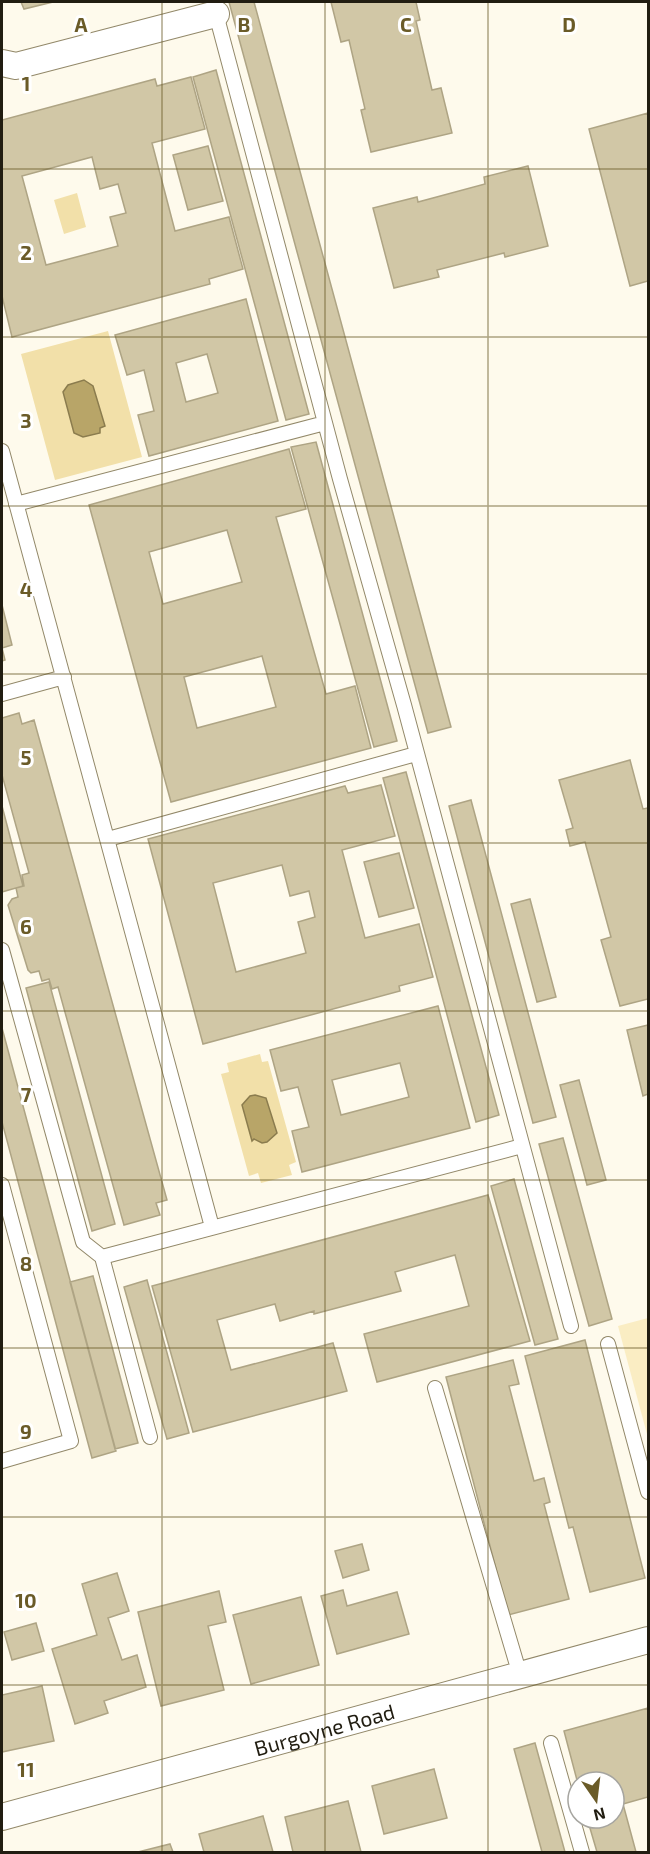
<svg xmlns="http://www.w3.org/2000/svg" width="650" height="1854" font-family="'Exo 2',sans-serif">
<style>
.built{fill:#faedc3}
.green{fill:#f2e0a9}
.water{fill:#b8a568;stroke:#8b7c4e;stroke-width:1.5}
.building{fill:#d1c7a6;stroke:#aea484;stroke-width:1.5;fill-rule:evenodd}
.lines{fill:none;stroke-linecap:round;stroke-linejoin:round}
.service-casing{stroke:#928869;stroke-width:16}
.minor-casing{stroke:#928869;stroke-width:28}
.service{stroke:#fff;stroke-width:14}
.minor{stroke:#fff;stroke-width:26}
.grid{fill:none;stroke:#6a5b28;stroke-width:1.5;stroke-opacity:0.55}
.labels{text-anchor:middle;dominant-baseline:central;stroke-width:6;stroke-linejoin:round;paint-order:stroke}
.street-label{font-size:21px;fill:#211d11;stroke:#fff}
.grid-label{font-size:20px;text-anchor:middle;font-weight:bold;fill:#6a5b28;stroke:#fff;stroke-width:6;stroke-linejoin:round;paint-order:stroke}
</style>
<rect width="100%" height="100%" fill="#fefaec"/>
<path class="built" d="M648 1318V1438L618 1326Z"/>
<path class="green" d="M77 193 86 227 64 234 54 200Z
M108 331 142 457 55 480 21 354Z
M260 1054 262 1062 268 1061 296 1162 289 1165 292 1175 261 1183 258 1173 249 1176 221 1074 229 1072 227 1063Z"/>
<path class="water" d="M84 380 93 386 105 426 100 428V433L83 437 74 433 63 392 68 385Z
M255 1095 266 1098 277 1133 267 1142 262 1143 254 1139 252 1141 242 1105 250 1096Z"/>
<path class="building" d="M21 2H53L24 9Z
M229 2H254L451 727 428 733Z
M331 2H416L420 20 416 21 432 90 441 88 452 133 371 152 361 110 365 109 349 40 341 42Z
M216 70 309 414 286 420 193 77Z
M191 77 205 129 152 143 175 231 229 217 243 269 209 279 210 284 12 337 2 296V120L155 79 157 86ZM92 157 100 189 118 184 126 213 110 217 118 246 46 265 22 176Z
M648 113V281L630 286 589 129Z
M208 146 223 201 188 210 173 155Z
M528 166 548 246 505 257 504 253 437 270 439 277 394 288 373 208 417 197 418 202 485 184 484 177Z
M246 299 278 421 149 456 138 415 154 411 144 370 127 375 115 335ZM207 354 218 393 186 402 176 363Z
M316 442 397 741 374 747 291 447Z
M289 449 306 509 276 517 326 694 355 686 371 748 171 802 89 505ZM227 530 242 582 163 604 149 552ZM262 656 276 707 197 728 184 677Z
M2 605 12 645 2 648 5 660 2 661Z
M19 713 22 724 34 720 167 1200 156 1203 160 1215 124 1225 58 987 52 989 49 979 42 981 39 971 31 973 28 970 8 905 12 899 18 897 16 888 24 886 22 875 29 873 2 775V718Z
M630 760 643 809 648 808V999L620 1006 601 940 611 937 585 842 570 846 566 830 573 828 559 780Z
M406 772 499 1115 476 1122 383 778Z
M381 785 395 836 342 850 365 938 419 924 433 977 399 986 400 991 203 1044 148 839 345 786 348 793ZM282 865 290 896 309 891 315 917 298 922 306 953 236 972 213 883Z
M471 800 556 1117 533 1123 449 806Z
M2 806 23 886 2 892Z
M399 853 414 908 379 917 364 862Z
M530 899 556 997 537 1002 511 904Z
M49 982 115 1224 92 1231 26 988Z
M438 1006 470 1128 302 1172 292 1131 309 1127 298 1087 281 1091 270 1050ZM400 1063 409 1097 341 1115 332 1080Z
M648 1025V1094L643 1096 627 1030Z
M2 1028 116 1451 92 1458 2 1122Z
M579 1080 606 1180 587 1185 560 1085Z
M563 1138 612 1319 589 1326 539 1144Z
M514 1179 558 1339 535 1345 491 1186Z
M488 1195 530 1341 377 1382 364 1334 469 1306 455 1255 395 1272 401 1291 314 1314V1311L280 1321 275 1304 217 1320 231 1370 333 1343 347 1391 193 1432 152 1286Z
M93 1276 138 1443 115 1449 70 1282Z
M147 1280 189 1433 167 1439 124 1287Z
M585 1340 645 1578 590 1592 573 1527 569 1528 525 1356Z
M513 1360 519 1384 509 1386 534 1481 544 1478 550 1502 544 1504 569 1599 508 1615 446 1377Z
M362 1544 369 1570 343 1578 335 1551Z
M117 1573 129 1611 108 1618 122 1660 137 1655 146 1687 104 1701 108 1713 75 1724 52 1649 97 1635 82 1584Z
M343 1590 347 1606 397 1592 409 1634 337 1654 321 1596Z
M219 1591 226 1622 208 1626 224 1690 161 1706 138 1612Z
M301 1597 319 1665 251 1684 233 1615Z
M36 1623 44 1651 12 1660 4 1632Z
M42 1686 54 1741 2 1752V1695Z
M648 1708V1797L623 1804 636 1852H597L587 1818H614V1782H578V1784L564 1731Z
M535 1743 565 1852H542L514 1749Z
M434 1769 447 1818 384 1834 372 1786Z
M348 1801 361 1852H293L285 1817Z
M263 1816 273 1852H204L199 1834Z
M170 1844 173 1852H138Z"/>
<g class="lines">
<g class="service-casing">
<path id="service" d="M216 14 340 479 404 705 571 1326
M2 451 212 1227
M16 504 325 423
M2 694 64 677
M108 839 416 754
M2 950 83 1242 102 1257 522 1146
M2 1185 71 1441 2 1461
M102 1257 150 1437
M608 1344 648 1492
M435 1388 520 1675
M551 1743 582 1852"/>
</g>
<g class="minor-casing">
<g id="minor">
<path d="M2 63 16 66 216 14"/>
<path id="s1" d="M2 1817 648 1640"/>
</g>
</g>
<use href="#service" class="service"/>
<use href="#minor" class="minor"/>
</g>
<path class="grid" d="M162 2V1852M325 2V1852M488 2V1852M2 169H648M2 337H648M2 506H648M2 674H648M2 843H648M2 1011H648M2 1180H648M2 1348H648M2 1517H648M2 1685H648"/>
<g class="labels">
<g class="street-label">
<text stroke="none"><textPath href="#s1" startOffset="334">Burgoyne Road</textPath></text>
</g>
</g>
<g class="grid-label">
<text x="81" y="32">A</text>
<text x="244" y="32">B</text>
<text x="406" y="32">C</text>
<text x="569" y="32">D</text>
<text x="26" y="91">1</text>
<text x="26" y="260">2</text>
<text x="26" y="428">3</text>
<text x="26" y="597">4</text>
<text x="26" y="765">5</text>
<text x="26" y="934">6</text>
<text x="26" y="1102">7</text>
<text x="26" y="1271">8</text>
<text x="26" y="1439">9</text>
<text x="26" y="1608">10</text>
<text x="26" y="1777">11</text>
</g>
<rect width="650" height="1854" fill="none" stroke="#211d11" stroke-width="6"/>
<g transform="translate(596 1800) rotate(166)"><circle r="28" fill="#ffffff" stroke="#a6a5a0" stroke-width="1.5"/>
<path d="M0-4.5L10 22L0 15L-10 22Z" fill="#6a5b28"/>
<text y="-9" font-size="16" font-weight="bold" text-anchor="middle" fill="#211d11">N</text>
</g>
</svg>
